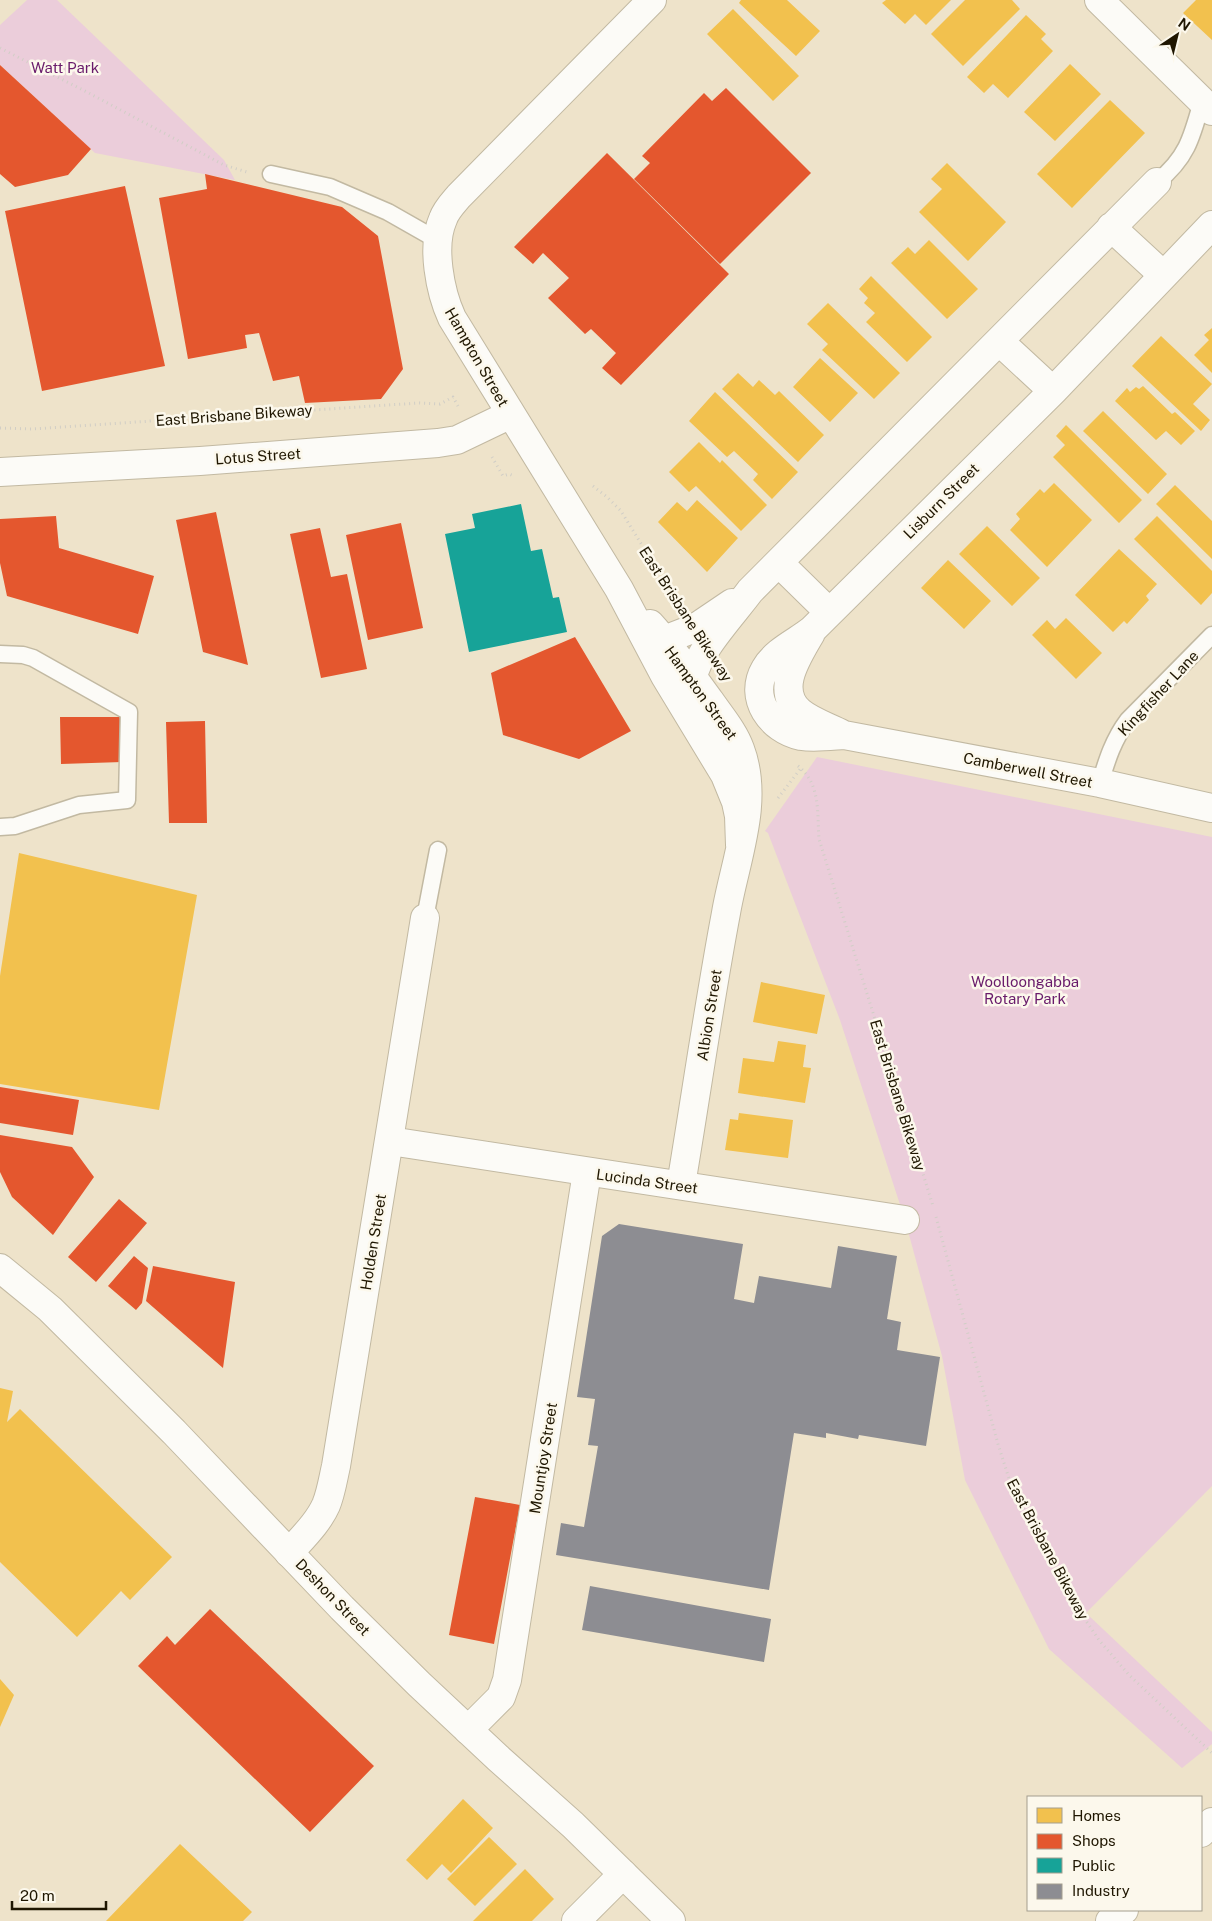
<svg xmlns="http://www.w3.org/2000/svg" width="1212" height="1921" font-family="'Public Sans',sans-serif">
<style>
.green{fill:#ebcdda}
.homes{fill:#f2c14e}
.shops{fill:#e4572e}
.public{fill:#17a398}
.industry{fill:#8d8d92}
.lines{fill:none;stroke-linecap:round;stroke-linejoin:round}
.lane-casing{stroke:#c2b9a2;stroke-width:19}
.street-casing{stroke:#c2b9a2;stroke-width:30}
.secondary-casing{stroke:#c2b9a2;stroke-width:30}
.path{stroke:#d1cec6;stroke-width:3;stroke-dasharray:1 4;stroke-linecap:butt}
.lane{stroke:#fcfbf7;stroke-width:16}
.street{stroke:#fcfbf7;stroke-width:28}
.secondary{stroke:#fcfbf7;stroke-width:28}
.labels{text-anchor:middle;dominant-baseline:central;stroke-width:5;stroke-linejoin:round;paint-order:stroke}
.park-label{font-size:15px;fill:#691b6b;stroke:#fcf8ec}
.street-label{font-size:15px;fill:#1f1601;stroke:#fcf8ec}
</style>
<rect width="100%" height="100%" fill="#eee3ca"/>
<path class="green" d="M27 0H57L224 160 235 180 95 153 0 65V25Z
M817 757 1212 837V1486L1086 1613 1212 1732V1744L1182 1768 1049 1649 965 1480 942 1356 905 1220 840 1020 768 833 765 831Z"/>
<path class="homes" d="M741 0H787L820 31 796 56 739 3Z
M886 0H951L926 25 915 14 905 24 882 3Z
M965 0H1012L1020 9 963 66 931 34Z
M1196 0H1212V40L1183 13Z
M733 9 799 76 773 101 707 34Z
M1026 15 1046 34 1041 39 1053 51 1008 98 993 84 984 93 967 77Z
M1070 64 1101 94 1055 141 1024 112Z
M1110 100 1145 133 1072 208 1037 174Z
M947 163 1006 222 968 261 919 212 942 189 931 179Z
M929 240 978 289 947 319 891 263 908 247 915 254Z
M871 276 932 337 907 362 866 322 875 313 864 303 868 298 859 289Z
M828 303 900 373 874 399 822 350 828 344 807 324Z
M1212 328V373L1194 355 1209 340 1204 335Z
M1161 336 1212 384 1193 404 1210 420 1201 431 1132 366Z
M820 358 858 393 830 422 793 387Z
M738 373 753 387 759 380 775 395 779 391 824 435 798 462 722 389Z
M1143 386 1172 414 1175 412 1195 431 1181 445 1166 431 1156 440 1115 401 1127 388 1130 392 1136 387 1139 389Z
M715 392 798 472 772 499 753 480 758 474 734 451 727 457 689 421Z
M1103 411 1167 474 1148 494 1083 431Z
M1066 425 1142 500 1119 523 1053 457 1065 445 1056 436Z
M699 442 720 463 722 460 767 505 741 531 696 486 689 492 669 472Z
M1054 483 1092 520 1047 567 1010 530 1020 519 1016 514 1040 489 1044 493Z
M1175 485 1212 521V559L1156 504Z
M697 500 738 538 707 572 658 522 677 502 687 511Z
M1157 516 1212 571V593L1201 605 1134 539Z
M987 526 1040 578 1012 606 959 554Z
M1119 549 1157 584 1146 596 1149 600 1127 624 1124 621 1113 632 1075 595Z
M948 560 991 601 964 629 921 588Z
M1066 618 1102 653 1076 679 1032 635 1047 620 1055 629Z
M19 853 197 895 159 1110 0 1084V976Z
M761 982 825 995 817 1034 753 1022Z
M778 1041 806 1045 803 1067 811 1068 805 1103 738 1093 743 1058 774 1062Z
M739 1113 793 1120 788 1158 725 1150 730 1119 738 1120Z
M0 1388 13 1391 7 1422 20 1409 172 1557 130 1600 121 1591 77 1637 0 1562Z
M0 1679 14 1695 0 1727Z
M463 1799 493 1828 451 1873 442 1864 427 1880 406 1860Z
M489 1837 517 1864 475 1906 447 1879Z
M180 1844 252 1912 243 1921H106Z
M525 1869 554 1899 532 1921H473Z"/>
<path class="shops" d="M0 65 91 149 68 175 15 187 0 174Z
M726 88 811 173 720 264 634 179 650 163 642 156 704 93 712 101Z
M607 153 729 274 621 385 602 368 616 353 591 329 585 334 548 298 569 278 543 253 533 264 514 247Z
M205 174 342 207 378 236 403 369 381 399 305 403 299 376 273 381 259 333 245 335 247 348 188 359 159 198 207 189Z
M125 186 165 366 42 391 5 211Z
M216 512 248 665 203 652 176 520Z
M56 516 59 548 154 576 138 634 7 596 0 563V519Z
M401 523 423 628 368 640 346 535Z
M320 528 331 577 347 574 367 669 321 678 290 534Z
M575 637 631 731 579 759 503 735 491 673Z
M60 717H121L122 762 61 764Z
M205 721 207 823H169L166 722Z
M0 1087 79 1100 73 1135 0 1123Z
M0 1135 72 1147 94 1177 53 1235 12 1197 0 1172Z
M119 1199 147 1223 96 1282 68 1257Z
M134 1256 148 1268 142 1303 136 1310 108 1286Z
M153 1266 235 1282 223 1368 146 1301Z
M475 1497 520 1505 494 1644 449 1635Z
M210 1609 374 1766 310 1832 138 1666 167 1636 175 1645Z"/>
<path class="public" d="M521 504 531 551 542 549 553 598 559 597 567 632 469 652 445 534 475 528 472 514Z"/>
<path class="industry" d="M619 1224 743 1244 734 1299 754 1303 759 1276 831 1288 838 1246 897 1256 887 1319 901 1322 897 1350 940 1357 926 1446 859 1435 858 1439 826 1433V1438L794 1433 769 1590 556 1555 561 1523 584 1527 598 1446 588 1445 595 1399 577 1397 602 1236Z
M590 1586 771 1619 764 1662 582 1630Z"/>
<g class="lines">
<g class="lane-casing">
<path id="lane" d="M271 174 330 187 388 212 439 241
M1157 182C1187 158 1192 137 1202 101
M0 654 23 655 33 658 129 712 127 800 79 805 15 826 0 827
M1100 783C1107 760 1113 740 1128 720L1212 635
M425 918 438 850"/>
</g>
<g class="street-casing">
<path id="street" d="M652 0 459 196C453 203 446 210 443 219 431 246 440 292 452 318L619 589 665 676 725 775 736 802 739 816 740 845
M1212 225 1053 391 812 630C797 642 775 651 765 669 748 698 771 730 801 736 815 738 830 736 844 735L1100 783 1212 808
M1111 227 1163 275
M999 341 1053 391
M0 472 200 461 438 443 457 440 511 414
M779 563 829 612
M650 624C672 648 691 675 710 701 721 717 734 732 740 749 760 802 735 860 726 913 709 1003 696 1095 681 1185
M811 633C798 656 774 690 800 712 812 722 829 727 842 734
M664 640 695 628 732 603
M693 678C696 653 734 613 750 591L1157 182
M390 1141 905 1220
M289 1553C302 1538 318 1523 326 1505 331 1493 333 1479 336 1466L425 918
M468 1730 501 1697 507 1680 587 1172
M1201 1833 1212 1822
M576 1921 623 1874
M1110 1921 1124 1910"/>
</g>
<g class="secondary-casing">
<path id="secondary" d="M1099 0 1212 111
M0 1268 50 1309 174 1432 342 1608 419 1684 498 1758 573 1825 671 1921"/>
</g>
<path class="path" d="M0 48 83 90 224 165 247 172
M0 428 33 429 388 405 420 403 440 404 453 397 458 406
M492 457 503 476 509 474 514 476
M593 486 607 497 621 511 678 604
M798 766C821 784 817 813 819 839L933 1206
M778 798 801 768
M936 1217 998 1444 1012 1488 1076 1606 1099 1640 1129 1675 1212 1753"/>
<use href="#lane" class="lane"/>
<use href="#street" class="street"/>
<use href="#secondary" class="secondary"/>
</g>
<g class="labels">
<g class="park-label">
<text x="65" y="67">Watt Park</text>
<text x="1025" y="981">Woolloongabba<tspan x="1025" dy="17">Rotary Park</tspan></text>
</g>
<g class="street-label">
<text transform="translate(477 357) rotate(60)">Hampton Street</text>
<text transform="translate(234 415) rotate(-4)">East Brisbane Bikeway</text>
<text transform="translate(258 456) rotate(-4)">Lotus Street</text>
<text transform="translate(941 501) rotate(-45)">Lisburn Street</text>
<text transform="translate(686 614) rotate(57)">East Brisbane Bikeway</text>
<text transform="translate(701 693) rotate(54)">Hampton Street</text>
<text transform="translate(1158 693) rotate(-47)">Kingfisher Lane</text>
<text transform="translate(1028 770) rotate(11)">Camberwell Street</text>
<text transform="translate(709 1015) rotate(-81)">Albion Street</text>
<text transform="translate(898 1095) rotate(73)">East Brisbane Bikeway</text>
<text transform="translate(647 1181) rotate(8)">Lucinda Street</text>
<text transform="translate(373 1242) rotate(-81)">Holden Street</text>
<text transform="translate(543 1458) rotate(-81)">Mountjoy Street</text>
<text transform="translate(1048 1549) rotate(62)">East Brisbane Bikeway</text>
<text transform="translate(333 1597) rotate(46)">Deshon Street</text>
</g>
</g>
<rect x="1027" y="1796" width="175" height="115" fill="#fcf8ec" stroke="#a49e8e"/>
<rect x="1037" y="1808" width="25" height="15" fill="#f2c14e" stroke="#a49e8e"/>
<text x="1072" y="1821" font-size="15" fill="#1f1601">Homes</text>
<rect x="1037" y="1834" width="25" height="15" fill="#e4572e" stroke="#a49e8e"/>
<text x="1072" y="1846" font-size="15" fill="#1f1601">Shops</text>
<rect x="1037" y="1858" width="25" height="15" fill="#17a398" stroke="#a49e8e"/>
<text x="1072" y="1871" font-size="15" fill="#1f1601">Public</text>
<rect x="1037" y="1884" width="25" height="15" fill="#8d8d92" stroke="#a49e8e"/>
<text x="1072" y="1896" font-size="15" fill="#1f1601">Industry</text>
<g transform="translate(1177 35) rotate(35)" stroke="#fcf8ec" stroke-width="4" paint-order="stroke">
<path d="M0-4L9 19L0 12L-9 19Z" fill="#1f1601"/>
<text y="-8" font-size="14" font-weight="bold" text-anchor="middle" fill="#1f1601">N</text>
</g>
<path d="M12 1901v8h94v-8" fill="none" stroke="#1f1601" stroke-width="2.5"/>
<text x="20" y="1901" font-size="15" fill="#1f1601" stroke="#fcf8ec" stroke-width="4" paint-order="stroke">20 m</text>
</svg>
